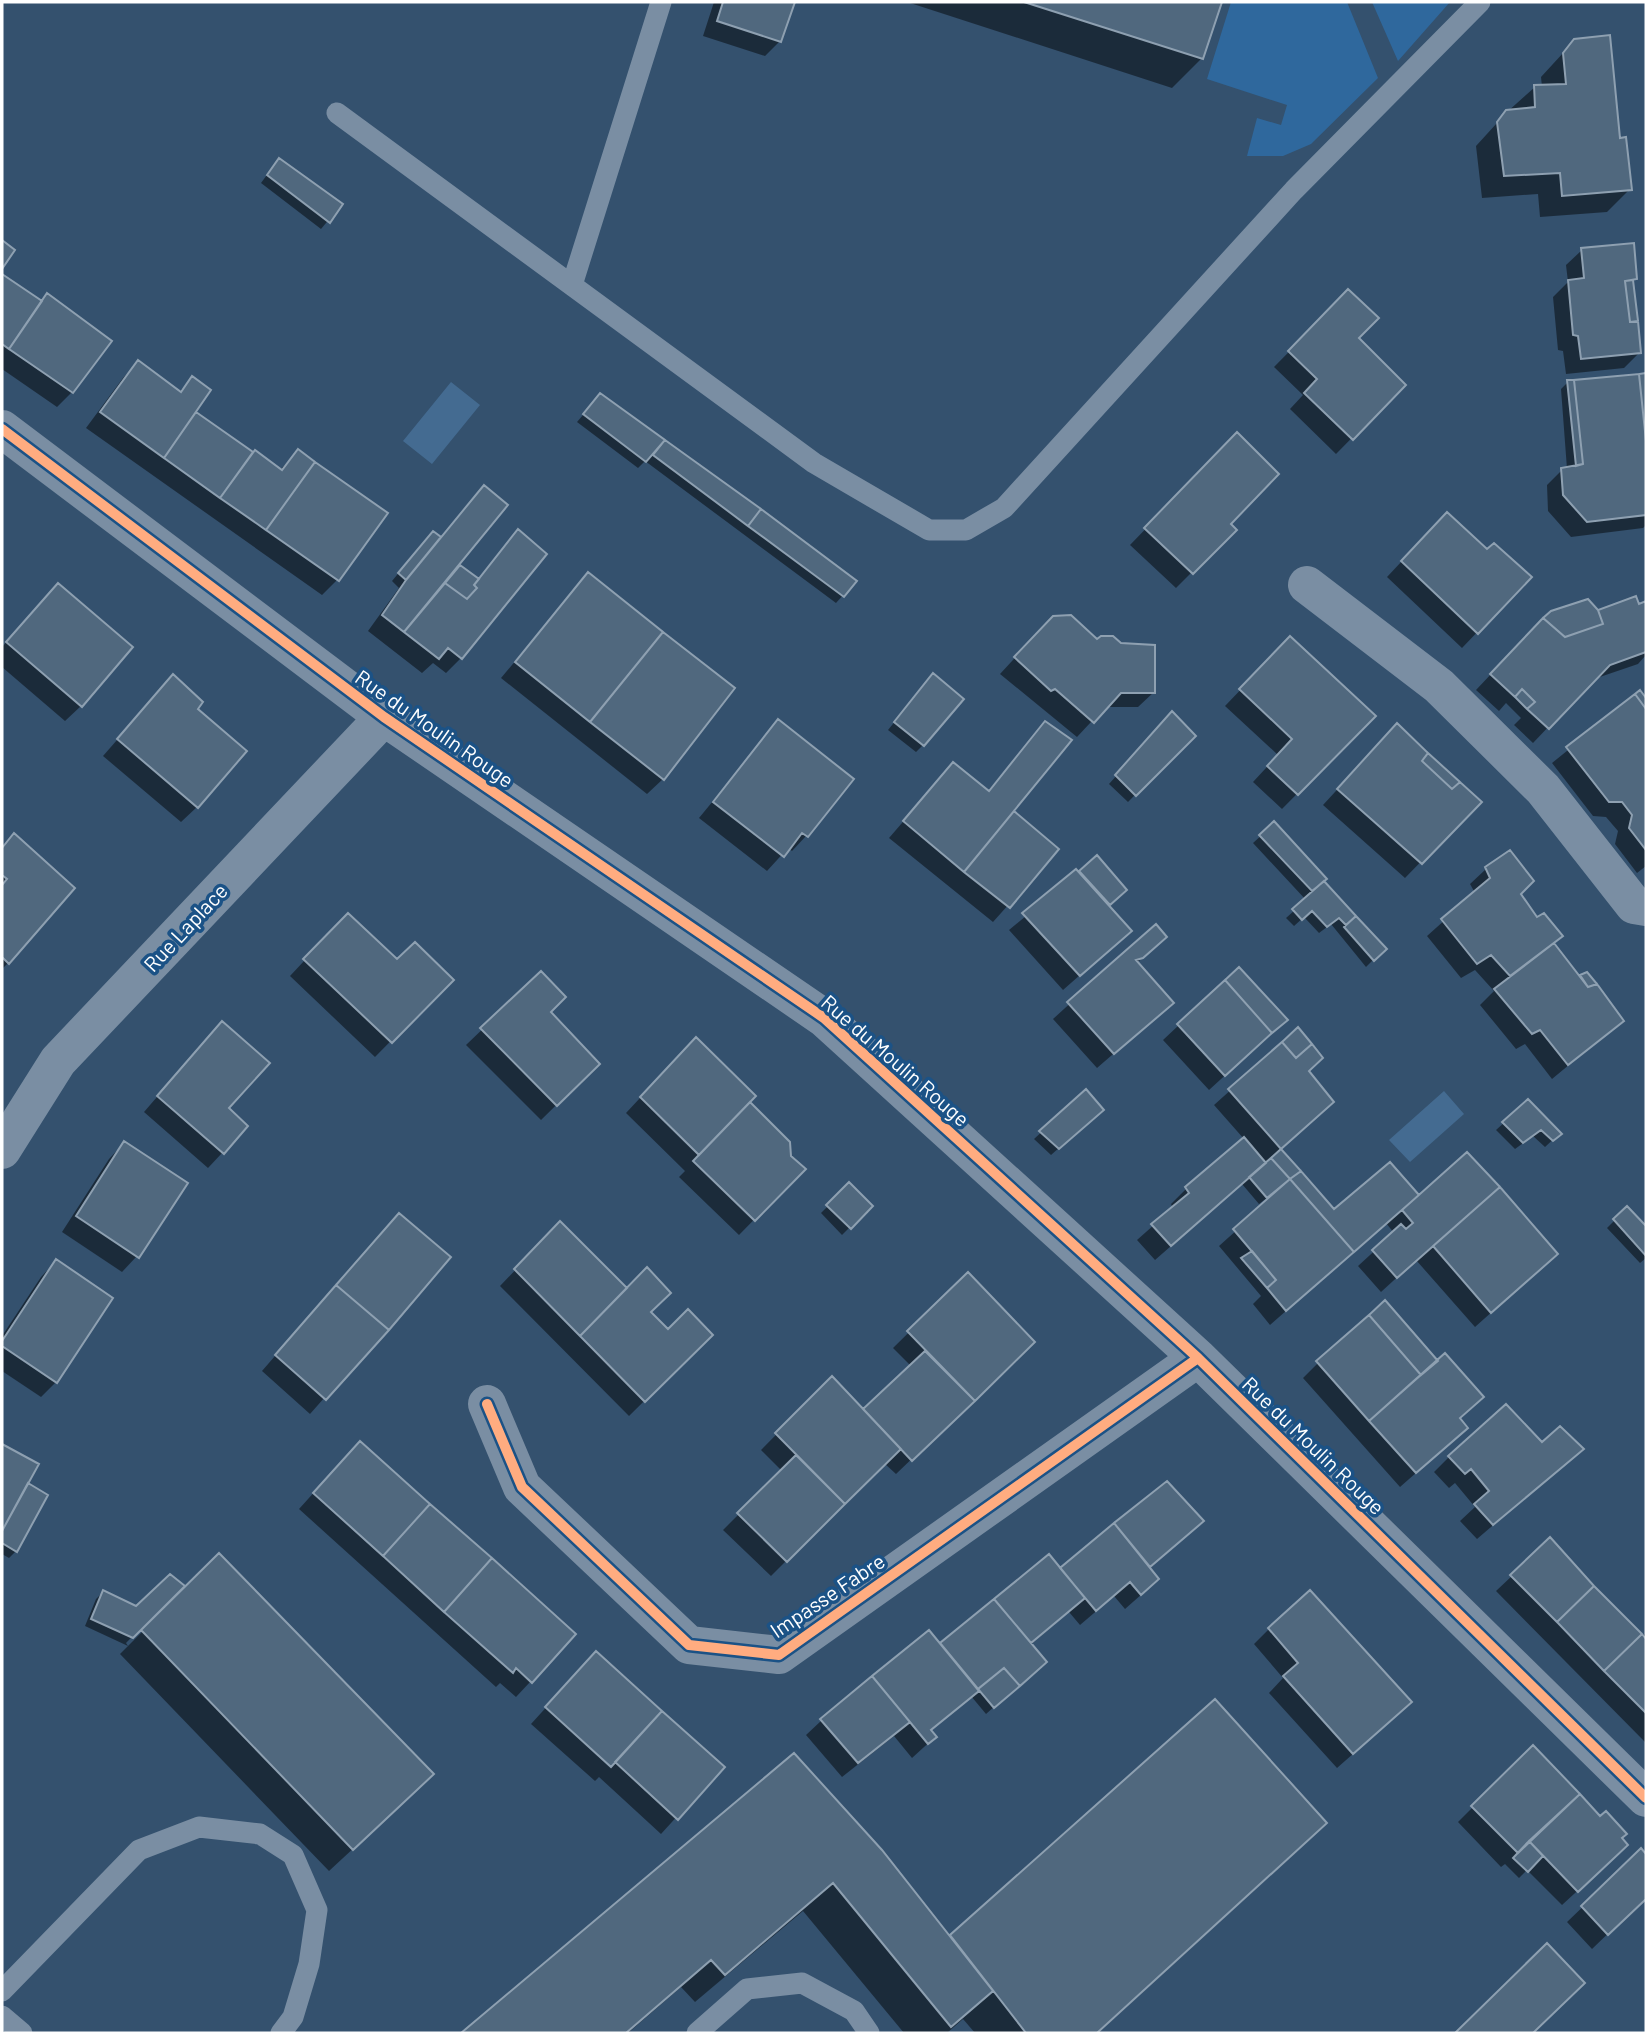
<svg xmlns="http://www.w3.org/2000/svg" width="1648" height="2035" font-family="Barlow,sans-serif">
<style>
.green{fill:#2f689d}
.water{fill:#446b91}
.shadow{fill:#0007}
.building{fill:#50687e;stroke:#8ea0b1;stroke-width:2}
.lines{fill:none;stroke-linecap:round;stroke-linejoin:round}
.lane{stroke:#7a8ea3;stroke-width:21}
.street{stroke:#7a8ea3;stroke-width:38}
.cycleway-casing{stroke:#1b5286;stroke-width:15}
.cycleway{stroke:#ffac80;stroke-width:10}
.labels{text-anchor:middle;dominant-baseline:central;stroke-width:7;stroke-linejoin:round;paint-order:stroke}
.street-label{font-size:21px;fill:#fff;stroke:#1b5286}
</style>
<rect width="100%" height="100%" fill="#34516e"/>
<path class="green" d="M1231 2H1347L1378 78 1311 144 1283 156H1247L1257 118 1281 125 1287 105 1207 79Z
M1372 2H1450L1398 61Z"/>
<path class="water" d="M451 382 480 405 432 464 403 441Z
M1444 1091 1464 1114 1410 1162 1389 1140Z"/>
<path class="shadow" d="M714 2H793L780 41 765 56 703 36Z
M907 2H1220L1201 59 1172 88Z
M1575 40 1618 139 1630 189 1607 212 1540 217 1538 194 1482 198 1476 146 1507 112 1535 87H1542L1541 77Z
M272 168 341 205 321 229 261 183Z
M1582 250 1635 278 1632 282 1639 353 1624 368 1566 374 1563 351 1558 350 1553 297 1568 282 1566 265Z
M2 276 41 302 72 392 57 407 2 369Z
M1348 292 1356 338 1404 385 1336 454 1290 409 1303 395 1274 367Z
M138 362 179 392 192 379 194 412 279 471 298 451 385 513 337 580 322 595 86 428 123 378Z
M1644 375 1646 525 1643 528 1571 537 1548 511 1547 485 1562 470 1567 469 1561 389 1568 382Z
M600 395 855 582 836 603 645 461 638 468 577 422Z
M1222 450 1228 524 1234 530 1176 588 1130 545Z
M484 488 450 574 477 580 518 532 461 658 446 673 433 663 422 673 368 631 399 588 392 581 426 540 434 533 440 538Z
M1432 529 1487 551 1530 577 1462 648 1387 577Z
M588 574 663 779 647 794 501 678Z
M58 585 81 706 65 721 2 667V647Z
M1646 603V655L1638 664 1594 679 1533 743 1514 725 1521 718 1506 703 1499 711 1476 690 1528 635 1598 612Z
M1038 633 1154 692 1138 707H1105L1077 737 1000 674Z
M1275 654 1373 717 1282 809 1253 782 1278 755 1225 706Z
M173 676 196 710 197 807 181 822 103 756Z
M926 683 923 745 916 752 888 730Z
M1640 692 1646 701V866L1637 873 1615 844 1618 831 1606 817 1593 816 1552 763Z
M1165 721 1193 736 1128 802 1109 784Z
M778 722 807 835 792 851 788 848 767 871 699 818Z
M1045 723 1012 811 1057 850 993 922 889 838 953 764 987 792Z
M1382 741 1479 802 1405 878 1323 805Z
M1274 824 1384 949 1366 967 1331 924 1319 933 1304 917 1294 926 1286 918 1306 900 1253 843Z
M14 835 8 963 2 969V848Z
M1097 857 1125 889 1107 906 1130 931 1063 990 1009 930Z
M1486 869 1519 895 1580 978 1581 977 1622 1021 1552 1079 1525 1044 1516 1049 1480 1005 1494 991 1475 970 1461 978 1427 936 1475 893 1470 884Z
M1155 926 1149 952 1137 963 1172 1003 1097 1068 1053 1019Z
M333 930 397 962 451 980 375 1057 290 976Z
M541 973 549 1012 598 1064 541 1120 466 1045Z
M1179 1025 1255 1048 1209 1090 1163 1040Z
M207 1039 226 1109 223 1152 208 1168 144 1112Z
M1283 1043 1307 1072 1317 1117 1279 1150 1334 1212 1419 1198 1540 1269 1475 1327 1416 1260 1381 1292 1358 1266 1394 1233 1386 1223 1270 1325 1253 1304 1261 1296 1219 1246 1278 1193 1276 1191 1259 1204 1242 1184 1155 1260 1137 1240 1173 1208 1171 1204 1186 1189 1244 1139 1214 1105Z
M681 1054 747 1102 789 1157 803 1170 739 1235 679 1177 685 1171 626 1113Z
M1086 1091 1094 1117 1051 1155 1034 1139Z
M1528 1101 1559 1134 1545 1147 1533 1136 1515 1149 1496 1130Z
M124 1143 137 1256 122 1272 62 1232 109 1159Z
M849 1185 871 1206 842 1235 821 1213Z
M1627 1208 1646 1229V1258L1640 1263 1607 1228Z
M384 1230 449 1257 310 1414 262 1371Z
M545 1239 649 1312 668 1332 711 1335 629 1416 500 1286Z
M56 1261V1382L41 1397 2 1371V1336L41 1277Z
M968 1274 1017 1358 896 1474 884 1463 771 1576 723 1530 782 1471 761 1450 832 1378 863 1411 911 1366 893 1348Z
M1318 1363H1437L1482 1397 1458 1419 1450 1443 1400 1487 1303 1378Z
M1541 1445 1582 1449 1477 1539 1460 1521 1475 1507 1455 1483 1449 1488 1434 1472 1449 1457Z
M2 1446 36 1465 22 1490 16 1551 9 1558 2 1554Z
M345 1458 531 1681 516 1697 500 1683 496 1687 299 1509Z
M1167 1483 1201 1521 1149 1568 1142 1594 1125 1609 1114 1596 1080 1625 1069 1612 1030 1645 1045 1662 986 1714 971 1696 929 1732 935 1737 912 1758 894 1736 842 1777 806 1735 822 1720 940 1646 1049 1556 1060 1570Z
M1550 1540 1643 1636 1646 1633 1645 1742 1496 1591Z
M219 1555 410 1796 329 1871 120 1654 128 1646 85 1626 96 1599 103 1592 136 1608 182 1586 126 1643 128 1646Z
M1269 1629 1395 1717 1337 1768 1269 1693 1283 1678 1254 1644Z
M581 1669 722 1767 661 1834 599 1777 595 1781 531 1724Z
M1215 1702 1296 1852 1098 2033H975L963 2019 947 2033H904L803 1911 695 2002 681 1987 628 2033H464L794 1755 950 1938Z
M1533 1747 1620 1838 1611 1860 1562 1905 1527 1870 1519 1878 1505 1864 1501 1867 1458 1822Z
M1641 1851 1646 1857V1897L1592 1949 1567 1922Z"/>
<path class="building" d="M723 2H795L781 42 717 21Z
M1024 2H1222L1203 59Z
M1610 35 1620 138 1626 137 1632 190 1562 196 1560 173 1504 176 1497 122 1506 110 1535 107 1534 85 1566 84 1563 53 1574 39Z
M279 158 343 204 330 223 267 175Z
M2 240 15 250 2 269Z
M1634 243 1637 279 1625 281 1630 322 1638 321 1641 353 1581 359 1578 336 1573 335 1568 280 1584 278 1581 248Z
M2 274 42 301 9 349 2 344Z
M1633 280 1638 321 1630 322 1625 281Z
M1348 289 1379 318 1359 338 1406 385 1353 440 1304 393 1317 379 1288 351Z
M47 293 112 341 73 393 9 349Z
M138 360 181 392 192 376 211 390 164 458 100 412Z
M1646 373V441L1639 374Z
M1639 374 1646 441V515L1587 522 1563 495 1561 468 1583 464 1574 380Z
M1567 380H1574L1583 464 1576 466Z
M600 393 665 440 646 462 583 414Z
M196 412 253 452 220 498 164 458Z
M1237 432 1279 474 1231 524 1237 530 1193 574 1144 528Z
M665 440 761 509 748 526 653 455Z
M298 449 315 462 266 530 220 498 255 450 282 470Z
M315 462 388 513 339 581 266 530Z
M484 485 508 505 404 632 382 615 406 580Z
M761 509 857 581 844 597 748 526Z
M1447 512 1487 549 1494 543 1532 577 1478 634 1401 561Z
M518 529 547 554 462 659 448 648 439 659 404 632 445 583 467 599 477 588 474 585Z
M433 531 441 537 406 580 398 573Z
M460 565 479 579 474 585 477 588 467 599 445 583Z
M588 572 663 632 590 722 515 662Z
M58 583 133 647 82 707 6 642Z
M1636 596 1639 604 1646 601V652L1610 665 1549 729 1527 709 1535 702 1522 689 1515 697 1490 674 1543 618 1565 637 1603 624 1598 610Z
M1588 599 1598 610 1603 624 1565 637 1543 618 1551 611Z
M1071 615 1097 639 1101 636H1113L1121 643 1155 645V693H1121L1094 723 1055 689 1051 691 1014 657 1053 616Z
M663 632 735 688 664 780 590 722Z
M1290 636 1376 716 1298 795 1267 766 1292 739 1239 689Z
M933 673 964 699 924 746 894 722Z
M173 674 203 702 198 709 247 751 198 808 117 739Z
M1522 689 1535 702 1527 709 1515 697Z
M1640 690 1646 698V709L1635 694Z
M1635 694 1646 709V850L1629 828 1632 815 1622 802H1609L1566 747Z
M1172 711 1196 736 1136 796 1115 775Z
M778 719 854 779 808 837 802 833 784 857 713 802Z
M1045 721 1072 740 964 872 903 821 953 762 989 791Z
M1397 723 1428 753 1422 761 1452 789 1460 782 1482 802 1422 864 1337 789Z
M1428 753 1460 782 1452 789 1422 761Z
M1014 811 1059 849 1010 908 964 872Z
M1274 821 1327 879 1312 891 1259 835Z
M14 833 75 888 9 964 2 957V885L7 879 2 875V848Z
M1510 850 1534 881 1521 894 1537 917 1544 913 1563 936 1510 976 1491 955 1477 964 1441 919 1490 878 1485 867Z
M1097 855 1127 890 1110 905 1079 871Z
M1076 869 1132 931 1080 976 1022 913Z
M1324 881 1356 916 1346 925 1339 918 1327 927 1312 911 1302 920 1292 909Z
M348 913 397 959 415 942 454 980 392 1043 303 959Z
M1356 916 1387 949 1374 961 1344 927Z
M1156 924 1167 937 1143 958 1136 960 1174 1003 1114 1054 1067 1002Z
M1554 943 1588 987 1597 984 1624 1021 1568 1065 1540 1030 1532 1034 1494 989Z
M1239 967 1288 1020 1272 1033 1225 980Z
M541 971 566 997 551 1012 600 1064 557 1106 480 1028Z
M1587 972 1597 984 1588 987 1580 975Z
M1225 980 1272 1033 1225 1076 1177 1024Z
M222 1021 270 1063 229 1108 248 1126 224 1154 157 1096Z
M1298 1027 1312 1044 1296 1058 1282 1042Z
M696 1037 756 1096 699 1155 640 1097Z
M1282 1042 1296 1058 1312 1044 1323 1058 1309 1071 1334 1102 1281 1149 1228 1089Z
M1086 1089 1104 1110 1059 1149 1039 1131Z
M1528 1099 1562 1134 1553 1141 1541 1130 1523 1143 1502 1122Z
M750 1102 790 1142 791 1156 806 1169 755 1221 693 1161Z
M1244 1137 1266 1163 1171 1246 1151 1224 1189 1193 1185 1187Z
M124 1141 188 1183 139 1258 76 1216Z
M1281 1149 1301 1171 1290 1179 1271 1158Z
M1467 1152 1500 1187 1397 1278 1372 1250 1401 1224 1406 1229 1413 1223 1402 1210Z
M1271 1158 1290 1179 1267 1198 1249 1177Z
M1390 1162 1419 1195 1354 1252 1290 1179 1301 1171 1334 1209Z
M1290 1179 1354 1252 1286 1311 1267 1288 1276 1280 1233 1229Z
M849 1182 873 1206 851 1229 826 1205Z
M1500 1187 1558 1254 1491 1313 1433 1246Z
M1627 1206 1646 1226V1256L1613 1219Z
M399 1213 451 1257 389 1330 336 1285Z
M560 1221 627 1288 580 1336 514 1269Z
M1252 1251 1276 1280 1267 1288 1241 1258Z
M56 1259 113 1298 57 1383 2 1346V1341Z
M647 1267 671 1293 651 1312 668 1329 688 1309 713 1335 645 1402 580 1336Z
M968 1272 1035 1342 975 1401 907 1331Z
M336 1285 389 1330 326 1400 275 1355Z
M1385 1300 1438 1361 1421 1375 1369 1315Z
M1369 1315 1421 1375 1369 1421 1316 1361Z
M925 1351 975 1401 912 1461 863 1409Z
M1445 1353 1484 1397 1460 1418 1468 1428 1416 1473 1369 1421Z
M832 1376 901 1449 845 1504 775 1433Z
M1506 1404 1542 1442 1560 1426 1584 1449 1493 1525 1474 1504 1489 1491 1471 1469 1465 1474 1448 1456Z
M360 1441 430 1504 383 1556 313 1493Z
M2 1444 39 1464 2 1531Z
M796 1455 845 1504 787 1562 737 1513Z
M1167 1481 1204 1521 1150 1567 1114 1523Z
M28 1483 48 1495 17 1552 2 1543V1531Z
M430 1504 492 1558 444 1612 383 1556Z
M1114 1523 1159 1579 1141 1595 1130 1582 1096 1611 1060 1568Z
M1550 1537 1594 1586 1557 1622 1510 1575Z
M219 1553 434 1774 353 1850 141 1630Z
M1049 1554 1085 1598 1031 1643 994 1599Z
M492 1558 576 1634 532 1683 516 1668 513 1673 444 1612Z
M170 1574 185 1586 133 1638 91 1619 103 1590 136 1606Z
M1594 1586 1642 1634 1604 1671 1557 1622Z
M1310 1590 1412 1702 1353 1754 1283 1676 1298 1663 1268 1628Z
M994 1599 1047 1662 1020 1686 1004 1668 978 1689 940 1643Z
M929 1630 979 1691 931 1730 937 1737 928 1744 872 1676Z
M1642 1634 1646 1639V1713L1604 1671Z
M596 1651 662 1711 611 1767 545 1707Z
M1004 1668 1020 1686 994 1708 978 1689Z
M872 1676 910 1722 858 1763 820 1719Z
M1215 1699 1327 1823 1097 2033H1026L950 1935Z
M662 1711 725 1767 678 1820 615 1762Z
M1533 1745 1580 1794 1518 1853 1471 1806Z
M794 1753 882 1850 993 1991 951 2027 833 1883 725 1975 711 1960 626 2033H461Z
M1580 1794 1600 1816 1606 1811 1627 1834 1622 1838 1628 1845 1578 1892 1529 1841Z
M1529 1841 1543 1856 1528 1872 1513 1858Z
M1641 1848 1646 1854V1899L1608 1935 1581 1906Z
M1547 1943 1585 1983 1533 2033H1455Z"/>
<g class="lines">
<path class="lane" d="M337 113 814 463 929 530H966L1004 508 1294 190 1480 2
M572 285 661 2
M2 1991 139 1850 199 1827 260 1834 293 1855 317 1910 309 1964 293 2017 281 2033
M2 2016 22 2033
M697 2033 747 1989 802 1983 854 2011 869 2033"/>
<path class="street" d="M2 429 384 717 824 1018 1198 1358 1646 1798
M1307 585 1439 686 1543 789 1634 905 1646 907
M2 1150 58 1061 384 717
M487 1404 522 1487 689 1645 779 1655 1198 1358"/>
<g class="cycleway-casing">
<path id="cycleway" d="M2 429 384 717 824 1018 1198 1358 1646 1798
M487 1404 522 1487 689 1645 779 1655 1198 1358"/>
</g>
<use href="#cycleway" class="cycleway"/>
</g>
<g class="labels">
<g class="street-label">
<text transform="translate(435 728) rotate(35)">Rue du Moulin Rouge</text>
<text transform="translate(185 927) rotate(-47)">Rue Laplace</text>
<text transform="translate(896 1060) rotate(41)">Rue du Moulin Rouge</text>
<text transform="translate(1314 1445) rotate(44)">Rue du Moulin Rouge</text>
<text transform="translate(827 1595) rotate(-34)">Impasse Fabre</text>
</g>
</g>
<rect width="1648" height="2035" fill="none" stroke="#ffffff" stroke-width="7"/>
</svg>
